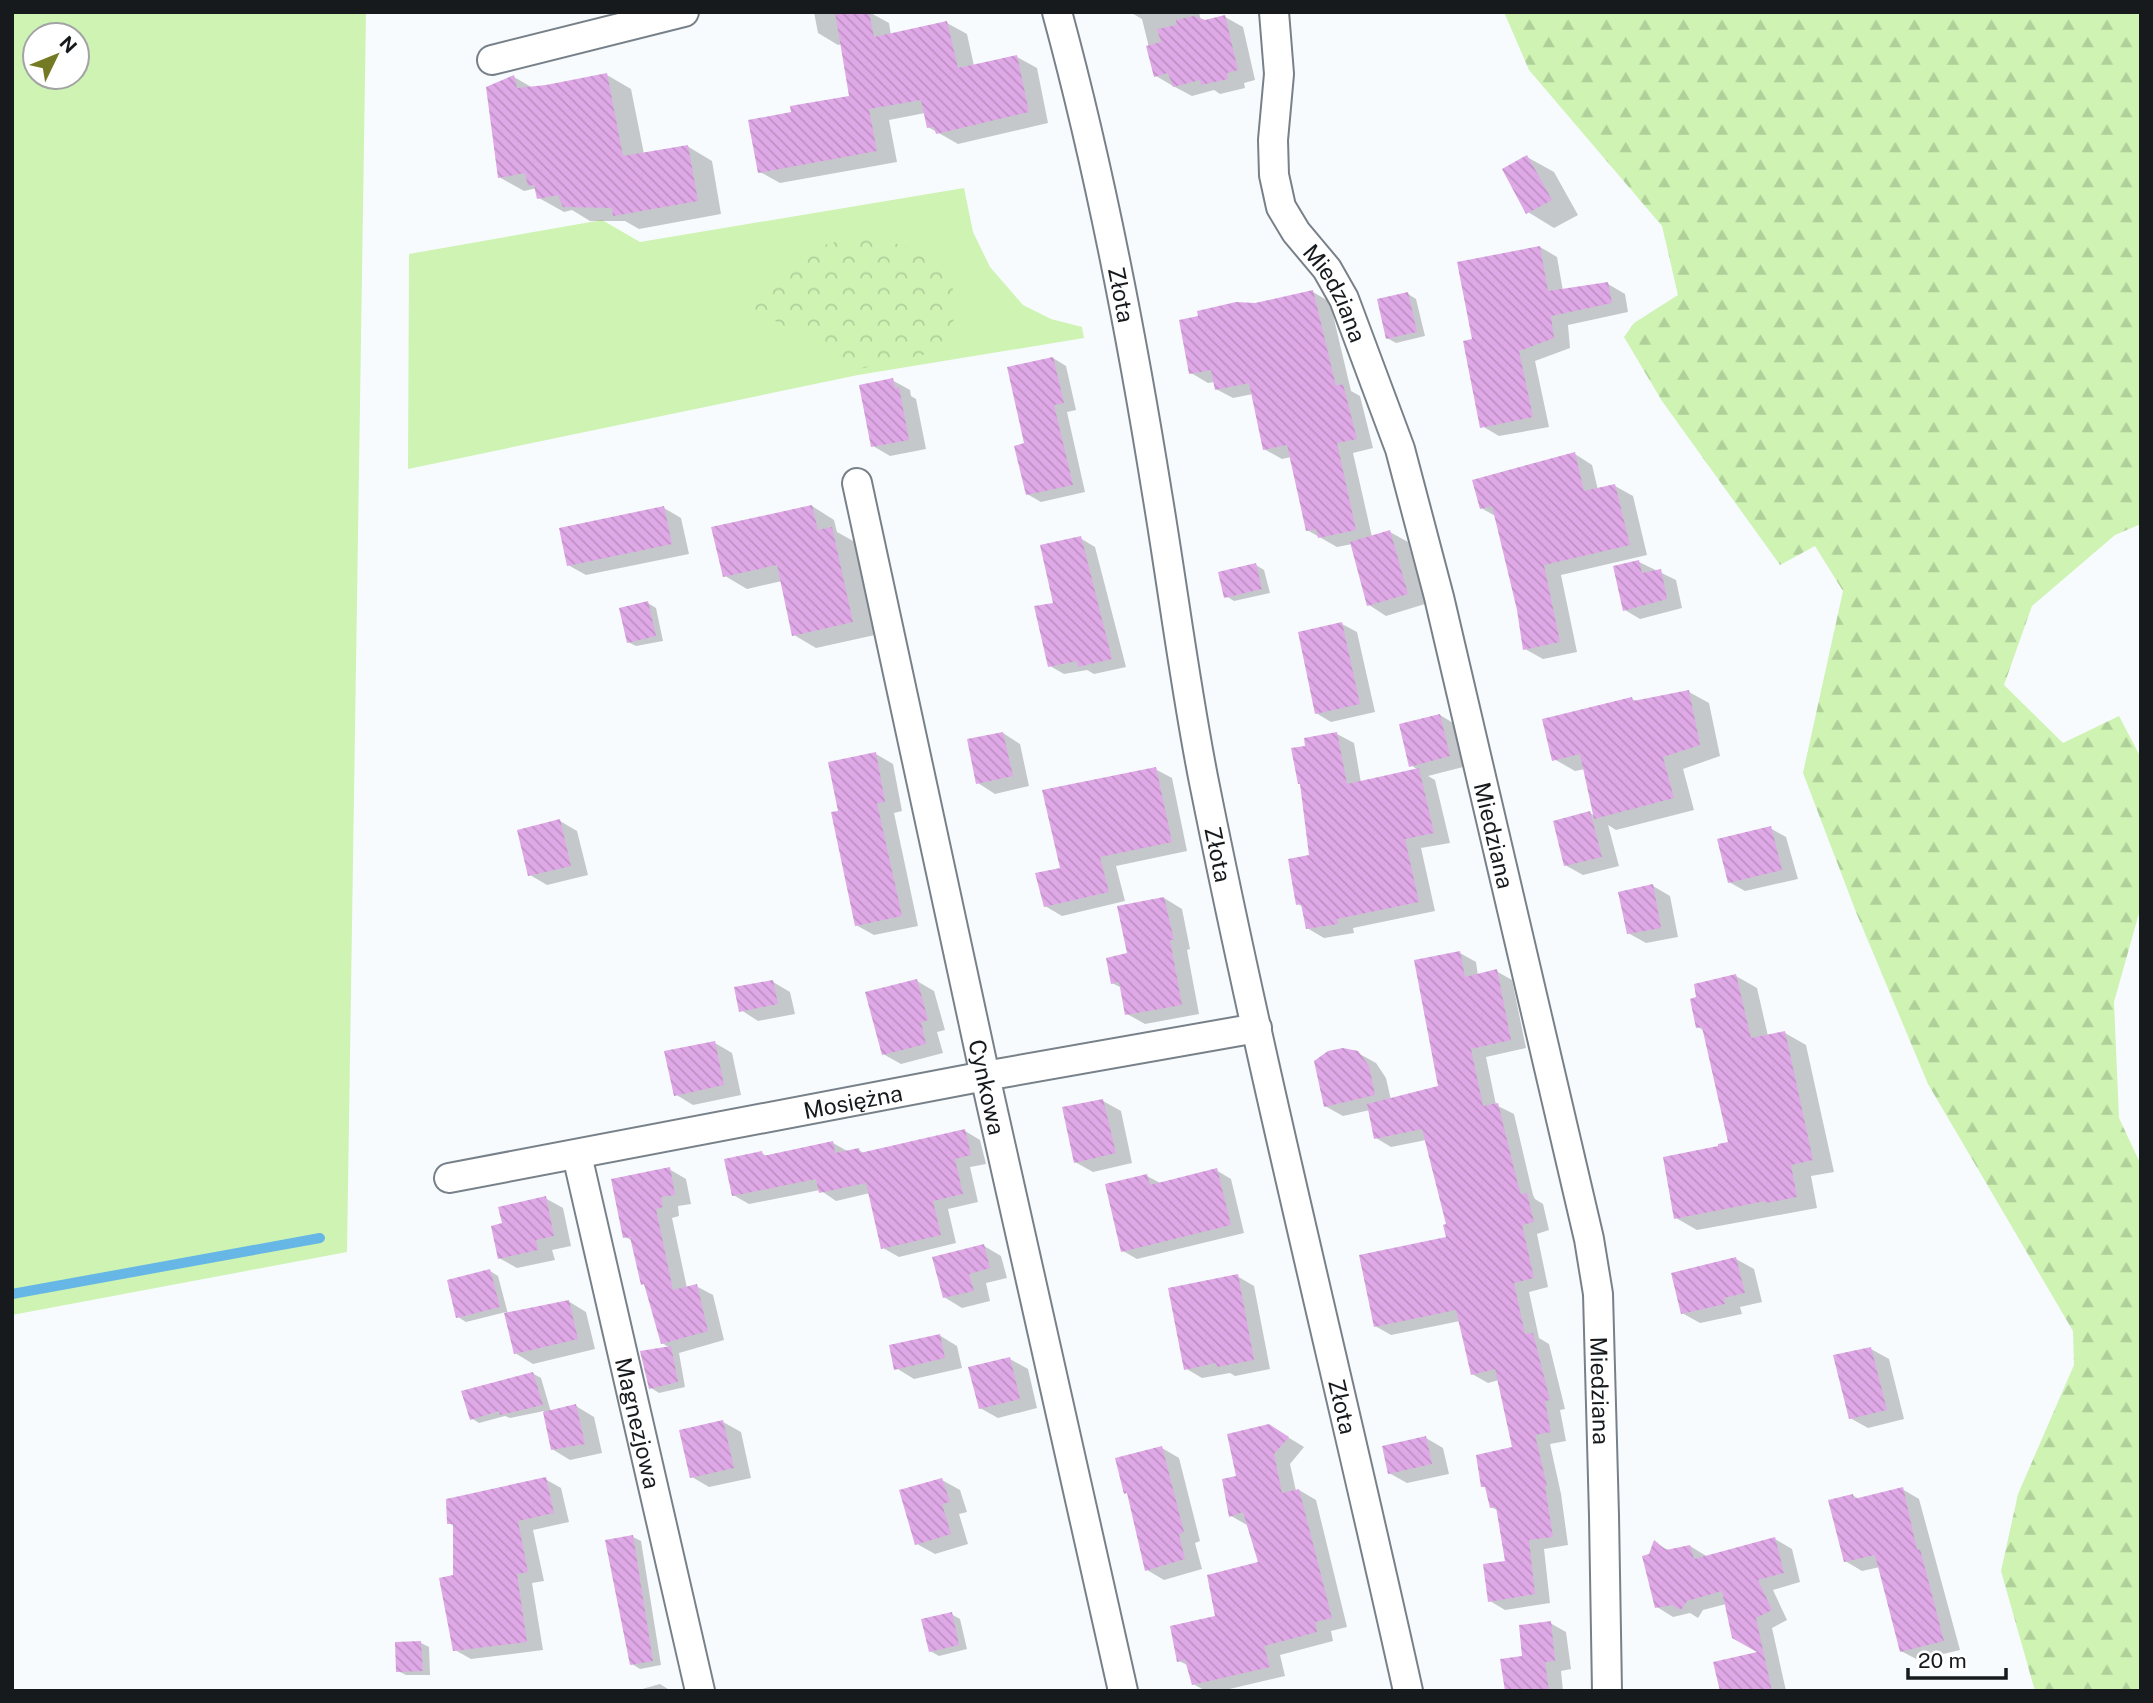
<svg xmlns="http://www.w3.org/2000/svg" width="2153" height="1703" font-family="'Public Sans',sans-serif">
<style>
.green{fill:#cef3b3;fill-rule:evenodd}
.forest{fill:url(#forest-firs)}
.park{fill:url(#park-crowns)}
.shadow{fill:#0003}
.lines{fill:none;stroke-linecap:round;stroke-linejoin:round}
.stream{stroke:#66b7e6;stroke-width:10}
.building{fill:url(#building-back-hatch)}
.street-casing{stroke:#788189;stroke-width:32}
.street{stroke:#fff;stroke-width:28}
.labels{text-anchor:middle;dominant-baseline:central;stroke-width:7;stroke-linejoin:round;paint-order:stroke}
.street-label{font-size:23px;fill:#171a1d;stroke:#fff}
</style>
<defs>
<pattern id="forest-firs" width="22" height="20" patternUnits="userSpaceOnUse" patternTransform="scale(1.75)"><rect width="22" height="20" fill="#cef3b3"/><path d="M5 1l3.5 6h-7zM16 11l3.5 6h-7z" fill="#b0d09a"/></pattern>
<pattern id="park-crowns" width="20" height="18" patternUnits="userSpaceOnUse" patternTransform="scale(1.75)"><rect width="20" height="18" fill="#cef3b3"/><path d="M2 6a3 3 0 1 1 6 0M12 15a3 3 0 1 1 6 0" fill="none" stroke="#b0d09a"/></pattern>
<pattern id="building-back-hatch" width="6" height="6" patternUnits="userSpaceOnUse" patternTransform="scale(1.75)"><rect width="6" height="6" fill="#dfa8e6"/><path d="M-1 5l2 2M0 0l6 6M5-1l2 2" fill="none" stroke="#bf90c5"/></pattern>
</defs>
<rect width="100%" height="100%" fill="#f7fbfe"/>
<path class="green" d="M12 12H366L347 1252 12 1315ZM35 35H77V77H35Z
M964 188 973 232 990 267 1023 305 1051 319 1082 327 1084 338 858 375 408 469 409 254 602 220 640 242Z"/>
<path class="forest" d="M1504 12H2141V524L2115 535 2032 606 2004 685 2063 743 2119 716 2141 758V906L2114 1002 2119 1118 2141 1165V1691H2035L2001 1571 2018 1494 2074 1365 2073 1331 1928 1084 1856 912 1803 773 1843 591 1815 546 1780 565 1662 401 1624 337 1634 323 1678 295 1662 226 1529 70Z"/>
<path class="park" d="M855 238C897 240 957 253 955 307 955 321 949 336 945 350L859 369 746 304C777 263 804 247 855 238Z"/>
<path class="shadow" d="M814 12H869L889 23 891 35 947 23 967 34 974 66 1017 57 1037 68 1048 123 958 144 928 127 925 113 889 120 897 162 780 183 760 172 793 114 851 97 842 44 838 45 818 33Z
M1130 12H1199L1201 21 1205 22 1225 17 1243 27 1255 80 1244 83 1245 88 1220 94 1214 90 1192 96 1173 86 1156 76 1142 19Z
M607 75 631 89 644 154 687 146 712 161 721 214 639 229 625 221H590L572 210 564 212 539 198 537 188 524 191 499 177 514 77 533 88Z
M1527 157 1554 172 1578 215 1554 228 1528 212Z
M1540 247 1557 257 1563 291 1608 284 1625 294 1628 312 1568 325 1570 348 1535 361 1549 427 1499 436 1482 426 1474 341Z
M1313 292 1330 302 1351 391 1360 396 1373 448 1353 453 1372 537 1390 532 1408 542 1425 604 1386 616 1369 605 1352 544 1337 547 1307 530 1291 457 1282 459 1264 449 1253 394 1233 398 1216 389 1215 382 1208 383 1191 373 1256 305Z
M1408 294 1416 299 1425 336 1396 343 1387 338Z
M1053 358 1066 366 1076 410 1067 412 1085 492 1041 502 1027 494V445Z
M892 380 910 390 911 396 916 399 926 449 890 456 873 446Z
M1575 454 1592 465 1598 490 1615 486 1633 496 1647 555 1561 575 1577 652 1543 659 1525 649 1519 610 1497 517 1481 508Z
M812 506 834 520 837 532 855 542 875 635 816 648 794 635 782 581 747 589 725 576Z
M664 508 681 518 689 554 586 575 568 565Z
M1080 538 1095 547 1126 667 1094 674 1087 670 1064 674 1050 666 1055 605Z
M1639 562 1676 580 1682 608 1640 619 1625 610Z
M1256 565 1264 570 1270 593 1234 601 1226 596Z
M648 603 656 608 663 641 636 646 628 642Z
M1342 624 1357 632 1375 712 1331 722 1316 713Z
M1689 692 1709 703 1720 756 1683 769 1694 810 1616 830 1608 825 1619 866 1583 875 1565 865 1590 813 1595 816 1585 769 1575 771 1554 759 1632 699 1638 702Z
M1440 715 1458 726 1467 766 1428 776 1435 780 1450 843 1421 848 1435 911 1353 928 1354 933 1324 938 1307 928 1303 907 1298 904 1311 857 1307 747 1337 734 1354 743 1361 783 1418 770 1411 765Z
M1003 733 1020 744 1029 786 995 794 978 783Z
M876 754 893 764 902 811 894 813 918 926 874 935 856 925 840 812Z
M1155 769 1172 778 1187 851 1116 866 1125 901 1062 916 1045 906 1063 869Z
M560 821 577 831 588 875 547 885 530 875Z
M1770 828 1786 837 1798 879 1745 891 1729 882Z
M1653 886 1670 896 1678 937 1646 943 1628 933Z
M1164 898 1182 909 1190 949 1187 950 1199 1014 1145 1024 1127 1014 1122 988 1112 983Z
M1460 953 1476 962 1478 976 1496 971 1512 980 1526 1048 1486 1057 1496 1105 1514 1114 1533 1195 1535 1199 1543 1204 1549 1230 1537 1234 1548 1287 1529 1292 1539 1338 1549 1344 1565 1409 1560 1410 1566 1441 1550 1444 1561 1494 1568 1545 1544 1549 1550 1603 1505 1610 1490 1601 1507 1562 1499 1511 1491 1507 1487 1488 1482 1485 1514 1448 1499 1380 1488 1383 1472 1374 1460 1321 1391 1335 1375 1326 1448 1238V1226L1426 1140 1391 1147 1376 1138 1370 1110 1343 1116 1325 1106 1358 1053 1376 1063 1386 1078 1391 1100 1440 1088Z
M1736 976 1757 988 1768 1036 1785 1033 1806 1045 1834 1172 1811 1176 1817 1208 1697 1230 1676 1218 1730 1144 1704 1031 1698 1027V999Z
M917 981 934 991 945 1030 937 1032 943 1053 901 1064 883 1054Z
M773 982 790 992 795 1014 758 1021 741 1010Z
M715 1043 732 1053 741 1095 693 1105 675 1094Z
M1103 1101 1121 1111 1132 1163 1093 1172 1075 1162Z
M965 1131 980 1140 986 1164 970 1167 978 1202 948 1209 956 1243 899 1257 883 1248 870 1193 836 1201 820 1190 749 1204 733 1195 762 1153 768 1157 833 1143 849 1152 859 1150 865 1154Z
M669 1169 686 1179 691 1204 678 1206 679 1216 672 1218 687 1288 696 1286 713 1295 724 1340 679 1353 685 1387 659 1393 651 1388 670 1348 662 1343 647 1286 643 1284 633 1241 625 1237Z
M1216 1170 1231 1179 1244 1233 1137 1259 1123 1251 1147 1176 1162 1184Z
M545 1198 563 1208 571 1246 552 1250 555 1260 517 1268 499 1258 504 1224Z
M984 1246 1001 1256 1007 1278 986 1283 990 1301 962 1308 944 1297Z
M1736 1259 1754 1269 1762 1302 1740 1307 1742 1314 1700 1323 1682 1313Z
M490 1271 498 1276 508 1314 568 1301 586 1312 595 1349 533 1364 515 1353 506 1312 466 1322 458 1317Z
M1237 1276 1254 1286 1270 1369 1235 1376 1230 1373 1202 1378 1185 1368Z
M939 1335 957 1346 962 1368 914 1379 896 1368Z
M1871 1349 1889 1359 1904 1419 1868 1428 1850 1418Z
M1010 1359 1028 1369 1037 1408 998 1418 980 1408Z
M532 1373 541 1378 551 1412 576 1406 594 1417 602 1453 570 1460 552 1449 544 1411 510 1418 505 1416 479 1423 471 1418Z
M723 1422 741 1432 751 1478 709 1487 692 1477Z
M1286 1436 1304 1447 1290 1464 1296 1491 1299 1490 1316 1500 1347 1627 1331 1631 1333 1641 1280 1655 1285 1676 1221 1691H1206L1193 1684 1189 1666 1179 1661 1218 1617 1260 1564 1247 1525 1231 1516 1239 1478Z
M1426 1438 1443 1448 1449 1474 1407 1483 1389 1473Z
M1162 1448 1179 1458 1200 1541 1195 1543 1202 1569 1164 1580 1147 1570 1129 1494 1125 1492Z
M545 1479 561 1488 569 1522 533 1530 544 1581 532 1583 543 1650 471 1659 455 1650V1527L449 1523Z
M942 1480 960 1490 967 1512 959 1514 968 1544 935 1554 917 1544Z
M1902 1489 1919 1499 1960 1650 1918 1660 1901 1651 1880 1567 1862 1571 1845 1561 1852 1495 1859 1499Z
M633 1537 641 1541 661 1665 640 1669 632 1664Z
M1775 1539 1792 1549 1800 1582 1773 1590 1787 1620 1772 1628 1786 1691H1722L1761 1653 1726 1604 1703 1610 1698 1618 1690 1613 1673 1617 1657 1607 1651 1556 1655 1543 1670 1551 1690 1546 1708 1557Z
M951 1614 960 1619 967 1649 939 1656 930 1651Z
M1550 1623 1566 1632 1571 1669 1561 1671 1563 1691H1506Z
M421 1643 429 1647 430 1675H406L398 1671Z
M660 1684 671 1691H635Z"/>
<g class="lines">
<path class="stream" d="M12 1294 320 1238"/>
</g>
<path class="building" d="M835 12H869L874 37 947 21 958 68 1017 55 1029 112 936 134 934 127 927 128 921 100 869 109 877 151 758 173 748 120 791 112 790 106 849 96Z
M1225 15 1238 70 1227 73 1228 79 1201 85 1200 80 1173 87 1168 73 1154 77 1146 46 1161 42 1157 29 1177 25 1176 20 1194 16 1205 20Z
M607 73 623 156 688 145 698 201 613 216 612 208 563 207 558 195 537 199 534 185 528 186 525 173 498 178 486 87 514 75 517 88 546 85Z
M1527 155 1552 200 1526 214 1502 169Z
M1540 246 1548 291 1608 282 1612 303 1551 316 1554 338 1519 351 1533 417 1480 428 1463 341 1472 339 1457 262Z
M1313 290 1336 386 1343 384 1357 439 1337 443 1356 530 1318 538 1316 529 1306 531 1287 445 1263 450 1249 383 1215 390 1211 370 1189 374 1179 320 1198 316 1197 311 1236 302 1255 303Z
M1408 292 1417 332 1386 339 1377 299Z
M1053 357 1064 403 1054 405 1073 485 1026 495 1014 446 1024 443 1007 367Z
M893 378 895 388 899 387 909 440 871 447 859 385Z
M1575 452 1584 491 1615 484 1630 545 1544 565 1560 642 1523 650 1517 610 1492 506 1480 509 1472 480Z
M812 505 818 530 832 527 853 622 792 636 777 565 723 577 711 527Z
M664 506 672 544 567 566 559 528Z
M1390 530 1408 594 1367 606 1350 542Z
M1081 536 1112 659 1078 667 1077 661 1048 667 1034 606 1053 603 1040 545Z
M1639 560 1642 573 1661 569 1667 599 1623 611 1613 566Z
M1256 563 1262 589 1224 598 1218 572Z
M648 601 656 636 627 643 619 608Z
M1342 622 1360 704 1315 714 1298 632Z
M1689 690 1700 745 1663 757 1674 798 1594 819 1580 754 1552 761 1542 719 1632 697 1633 701Z
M1440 714 1450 756 1409 767 1399 724Z
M1003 732 1013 776 976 784 967 739Z
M1337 732 1347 784 1419 768 1434 833 1405 839 1419 902 1337 919 1338 924 1306 929 1301 904 1296 905 1288 859 1309 855 1300 784H1298L1291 748 1305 746 1304 738Z
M876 752 885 802 877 803 902 916 855 926 831 812 838 811 828 762Z
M1156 767 1172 842 1100 857 1109 892 1044 907 1035 873 1060 868 1042 790Z
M1590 811 1602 857 1564 866 1553 821Z
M560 819 571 866 528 876 517 830Z
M1771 826 1782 870 1728 883 1717 839Z
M1653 884 1661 928 1627 934 1618 892Z
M1164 897 1174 940H1170L1182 1005 1125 1015 1119 982 1111 984 1106 958 1127 953 1117 906Z
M1460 951 1465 977 1497 969 1511 1040 1471 1049 1483 1106 1498 1103 1518 1185 1521 1194 1527 1193 1534 1222 1522 1225 1534 1278 1514 1283 1525 1334 1533 1333 1550 1400 1545 1401 1551 1432 1535 1435 1547 1486H1545L1553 1537 1529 1540 1535 1594 1488 1602 1483 1564 1505 1561 1496 1507 1490 1508 1485 1487H1481L1476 1455 1512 1447 1495 1369 1471 1375 1456 1310 1374 1327 1359 1255 1446 1237 1443 1225 1446 1224 1422 1129 1374 1139 1367 1104 1438 1086 1414 960Z
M1736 974 1751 1038 1785 1031 1813 1160 1791 1165 1797 1197 1766 1203 1765 1201 1674 1219 1663 1157 1718 1146V1144L1728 1142 1702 1027 1696 1028 1690 999 1696 997 1694 984Z
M917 979 928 1020 921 1022 926 1044 882 1055 865 992Z
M773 980 778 1004 739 1012 734 987Z
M715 1041 724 1085 674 1096 664 1051Z
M1343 1048 1358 1051 1369 1066 1375 1095 1324 1107 1314 1061 1328 1051Z
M1103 1099 1116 1153 1074 1163 1062 1107Z
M965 1129 971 1155 955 1159 963 1194 933 1201 941 1235 881 1249 866 1183 819 1193 816 1179 732 1196 724 1159 762 1151 763 1156 833 1141 835 1153 859 1148 860 1153Z
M670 1167 675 1195 661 1197 663 1207 656 1209 673 1290 697 1284 708 1331 661 1344 644 1284 641 1285 630 1237 623 1238 611 1179Z
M1217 1168 1231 1225 1121 1252 1105 1184 1147 1174 1150 1185Z
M546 1196 554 1236 536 1240 538 1250 498 1259 491 1226 502 1223 498 1207Z
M984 1244 990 1268 969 1274 974 1291 943 1298 932 1257Z
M1736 1257 1745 1293 1724 1298 1725 1304 1681 1314 1671 1273Z
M490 1269 500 1307 456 1318 447 1280Z
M1238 1274 1254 1360 1217 1367 1216 1363 1184 1370 1168 1288Z
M569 1300 578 1339 514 1354 504 1313Z
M940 1334 945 1358 894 1370 889 1345Z
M671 1346 678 1382 649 1389 640 1351Z
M1871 1347 1887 1410 1849 1419 1833 1355Z
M1010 1357 1020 1399 979 1409 968 1367Z
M533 1372 543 1405 500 1415 499 1411 470 1420 461 1391Z
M576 1404 585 1444 551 1450 543 1412Z
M723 1420 734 1468 690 1478 679 1430Z
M1269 1424 1289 1437 1274 1454 1282 1493 1299 1489 1332 1618 1315 1622 1317 1632 1264 1646 1270 1667 1192 1685 1185 1660 1177 1662 1170 1626 1215 1616 1207 1575 1258 1562 1243 1512 1229 1517 1222 1479 1236 1476 1227 1434Z
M1426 1436 1432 1464 1388 1474 1382 1446Z
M1162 1446 1184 1532 1179 1534 1185 1559 1145 1571 1127 1493 1124 1494 1115 1458Z
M546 1477 554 1513 518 1521 528 1572 517 1574 527 1642 453 1651 439 1578 453 1575V1524H447L446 1499Z
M942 1478 950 1502 942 1504 951 1534 915 1545 899 1490Z
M1903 1487 1917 1550 1920 1549 1944 1641 1900 1652 1875 1555 1844 1562 1828 1500 1853 1494 1854 1499Z
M633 1535 653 1661 630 1665 605 1540Z
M1775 1537 1784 1573 1758 1580 1772 1610 1756 1618 1772 1691H1720L1713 1662 1757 1652 1732 1638 1722 1591 1687 1601 1681 1610 1672 1605 1655 1608 1642 1556 1649 1554 1654 1540 1666 1550 1690 1545 1694 1559Z
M952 1612 959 1645 929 1652 921 1619Z
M1551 1621 1555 1661 1545 1662 1549 1691H1505L1500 1659 1522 1656 1519 1625Z
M421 1641 423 1671 396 1672 395 1642Z"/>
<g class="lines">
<g class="street-casing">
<g id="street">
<path id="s1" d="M1057 12C1100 170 1131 331 1157 493 1173 589 1185 686 1204 782 1265 1087 1341 1388 1408 1691"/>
<path id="s2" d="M1274 12 1279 74 1273 140 1274 175 1281 207 1296 232 1327 269 1344 299 1400 449 1439 597 1589 1239 1598 1294 1604 1516 1607 1691"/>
<path d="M492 60 684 12"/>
<path id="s3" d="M857 483 985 1076 1123 1691"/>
<path id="s4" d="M577 1155 700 1691"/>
<path id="s5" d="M449 1178 985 1076 1257 1028"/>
</g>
</g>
<use href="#street" class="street"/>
</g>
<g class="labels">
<g class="street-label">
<text stroke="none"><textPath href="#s1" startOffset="290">Złota</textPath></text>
<text stroke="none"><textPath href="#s2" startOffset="299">Miedziana</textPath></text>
<text stroke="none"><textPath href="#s2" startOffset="866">Miedziana</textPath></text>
<text stroke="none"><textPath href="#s1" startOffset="858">Złota</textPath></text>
<text stroke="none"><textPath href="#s3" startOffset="618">Cynkowa</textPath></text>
<text stroke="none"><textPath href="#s5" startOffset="411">Mosiężna</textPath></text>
<text stroke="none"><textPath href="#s2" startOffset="1433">Miedziana</textPath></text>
<text stroke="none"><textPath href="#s1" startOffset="1424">Złota</textPath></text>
<text stroke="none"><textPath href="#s4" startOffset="275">Magnezjowa</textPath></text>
</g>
</g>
<rect width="2153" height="1703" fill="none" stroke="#171a1d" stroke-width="28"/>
<g transform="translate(56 56) rotate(47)"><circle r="33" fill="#ffffff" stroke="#a2a3a5" stroke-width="2"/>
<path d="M0-5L12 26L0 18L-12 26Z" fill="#747a24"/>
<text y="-10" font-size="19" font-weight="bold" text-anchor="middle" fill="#171a1d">N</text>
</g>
<path d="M1908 1668v10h98v-10" fill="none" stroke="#171a1d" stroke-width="3.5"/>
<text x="1918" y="1668" font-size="21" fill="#171a1d" stroke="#ffffff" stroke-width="5" paint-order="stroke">20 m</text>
</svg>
